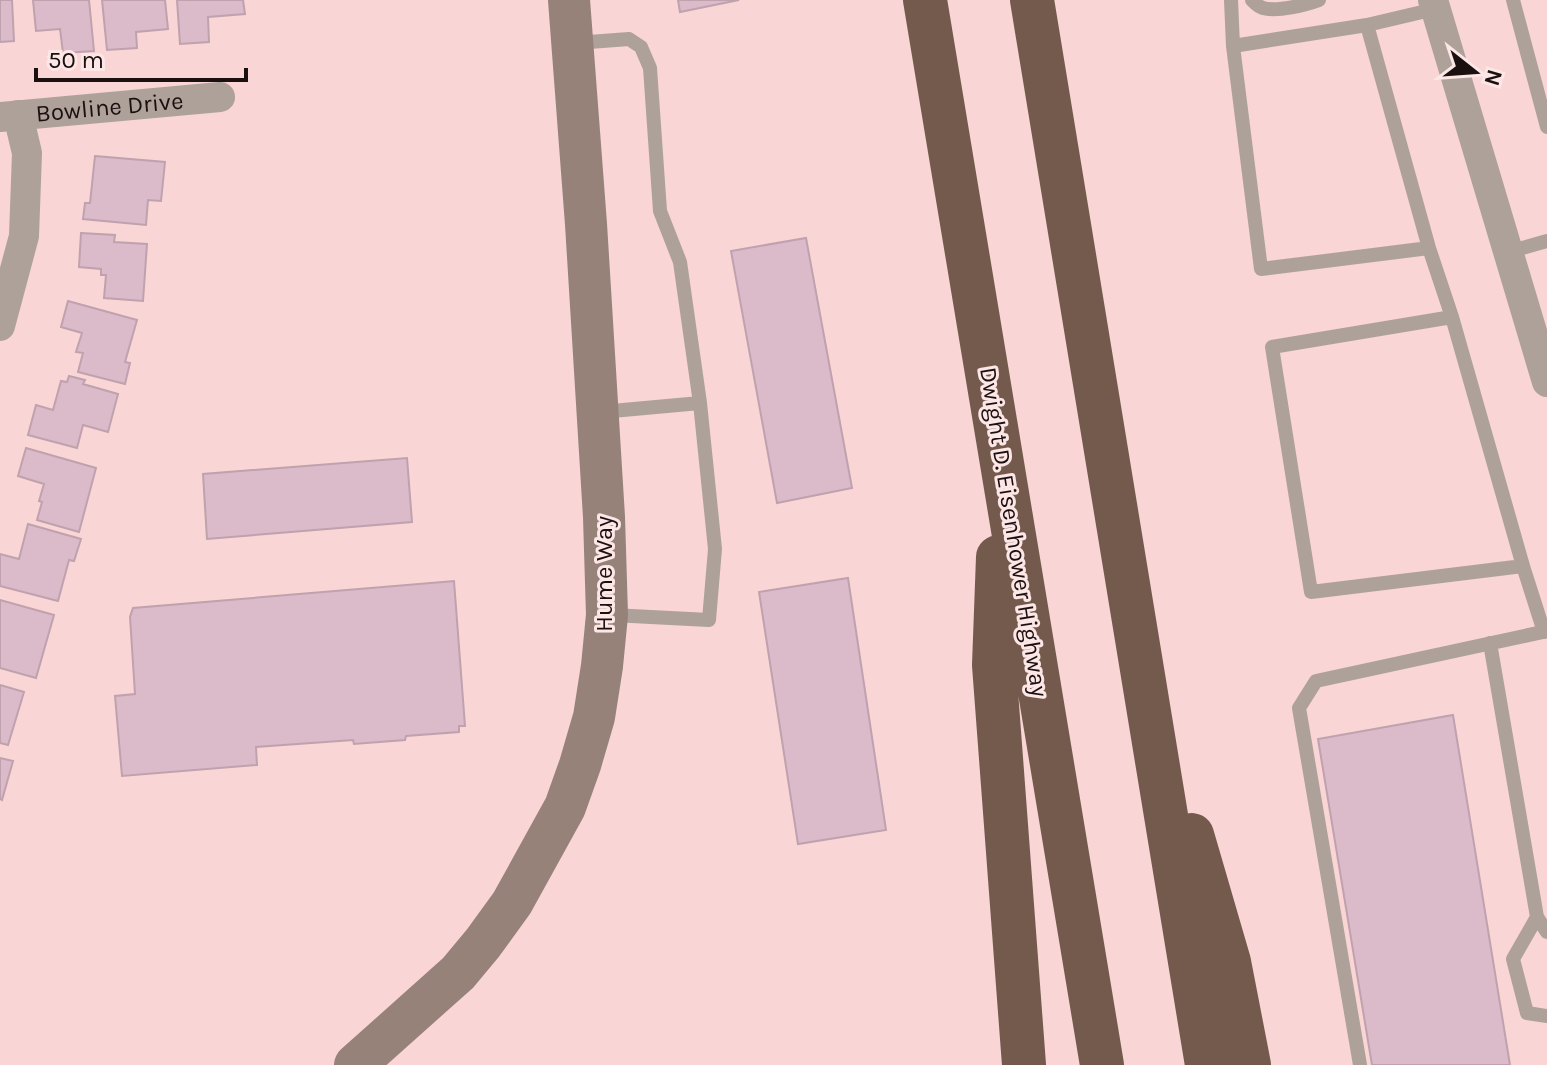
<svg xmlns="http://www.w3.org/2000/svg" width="1547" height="1065" font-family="Karla,sans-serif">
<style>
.building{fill:#dbbbc9;stroke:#c0a1ae;stroke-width:2}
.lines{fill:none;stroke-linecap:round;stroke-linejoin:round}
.lane{stroke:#aea19a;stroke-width:14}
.street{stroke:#aea19a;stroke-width:30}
.secondary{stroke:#968279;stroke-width:42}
.highway{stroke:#745a4d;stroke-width:44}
.labels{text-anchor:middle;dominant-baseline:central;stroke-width:6;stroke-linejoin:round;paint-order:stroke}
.street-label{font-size:24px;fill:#1b1010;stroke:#fce6e6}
</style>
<rect width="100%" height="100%" fill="#f9d5d5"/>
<path class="building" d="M0 0H12L14 41 0 42Z
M33 0H89L94 51 63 53 60 29 36 31Z
M102 0H165L168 29 136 32 137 48 107 50Z
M177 0H243L245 14 208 17 209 42 180 44Z
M678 0H739L680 12Z
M95 156 165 162 161 201 148 200 146 225 83 219 85 203H90Z
M81 233 115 235 114 242 147 244 143 301 104 298 106 275H101V269L79 267Z
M806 238 852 488 777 503 731 251Z
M68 301 137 320 125 362 130 363 125 384 78 372 83 353 76 352 82 333 61 327Z
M69 376 85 380 83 384 118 394 108 432 83 425 77 448 28 435 36 405 53 410 61 381 67 382Z
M26 448 96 468 79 532 37 520 42 502 39 501 44 484 18 476Z
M407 458 412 522 207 539 203 474Z
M28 524 81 539 74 561 69 560 58 601 0 586V554L19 559Z
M848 578 886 830 798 844 759 592Z
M454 581 465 726H459V732L406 736 405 740 354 744 353 740 256 747 257 765 122 776 115 696 135 694 130 617 133 608Z
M0 600 54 615 36 678 0 668Z
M0 685 24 692 8 745 0 743Z
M1453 715 1510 1065H1372L1318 739Z
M0 758 13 761 2 800 0 799Z"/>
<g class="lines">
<path class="lane" d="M1231 0 1233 46 1261 269 1429 248
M1252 0C1256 4 1257 6 1263 8 1277 12 1306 5 1319 0
M1513 0 1547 127
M1367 25 1429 248 1452 317 1523 566 1311 592 1272 347 1452 317
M576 43 629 39 641 47 650 68 660 211 680 262 700 403 715 549 709 620 612 615
M1233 46 1367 25 1435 9
M1508 252 1547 241
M601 412 700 403
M1523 566 1544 632
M1490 643 1537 917 1513 959 1527 1013 1547 1016
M1537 917 1547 932
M1360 1065 1299 708 1316 681 1547 631"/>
<g class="street">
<path d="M1433 0 1547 382"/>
<path id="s1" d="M0 117 220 97"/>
<path d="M0 326 24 236 27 153 18 115"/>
</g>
<path class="secondary" d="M355 1065 458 973 483 943 512 903 565 807 580 765 594 717 602 666 607 615 604 517 586 224 569 0"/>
<path class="highway" d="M925 0 1102 1065
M1032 0 1207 1065
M998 557 994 665 1024 1065
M1192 835 1229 962 1249 1065"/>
</g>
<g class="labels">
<g class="street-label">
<text stroke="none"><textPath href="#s1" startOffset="110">Bowline Drive</textPath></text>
<text transform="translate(1014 532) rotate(81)">Dwight D. Eisenhower Highway</text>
<text transform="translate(604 574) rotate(-90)">Hume Way</text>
</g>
</g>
<g transform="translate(1475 72) rotate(107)" stroke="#fce6e6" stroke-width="6" paint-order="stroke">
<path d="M0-6L14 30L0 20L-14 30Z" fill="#1b1010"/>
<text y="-12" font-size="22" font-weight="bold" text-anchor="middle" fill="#1b1010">N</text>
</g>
<path d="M36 68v12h210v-12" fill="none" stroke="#1b1010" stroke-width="4"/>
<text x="48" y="68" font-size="24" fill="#1b1010" stroke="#fce6e6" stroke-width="6" paint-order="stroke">50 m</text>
</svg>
